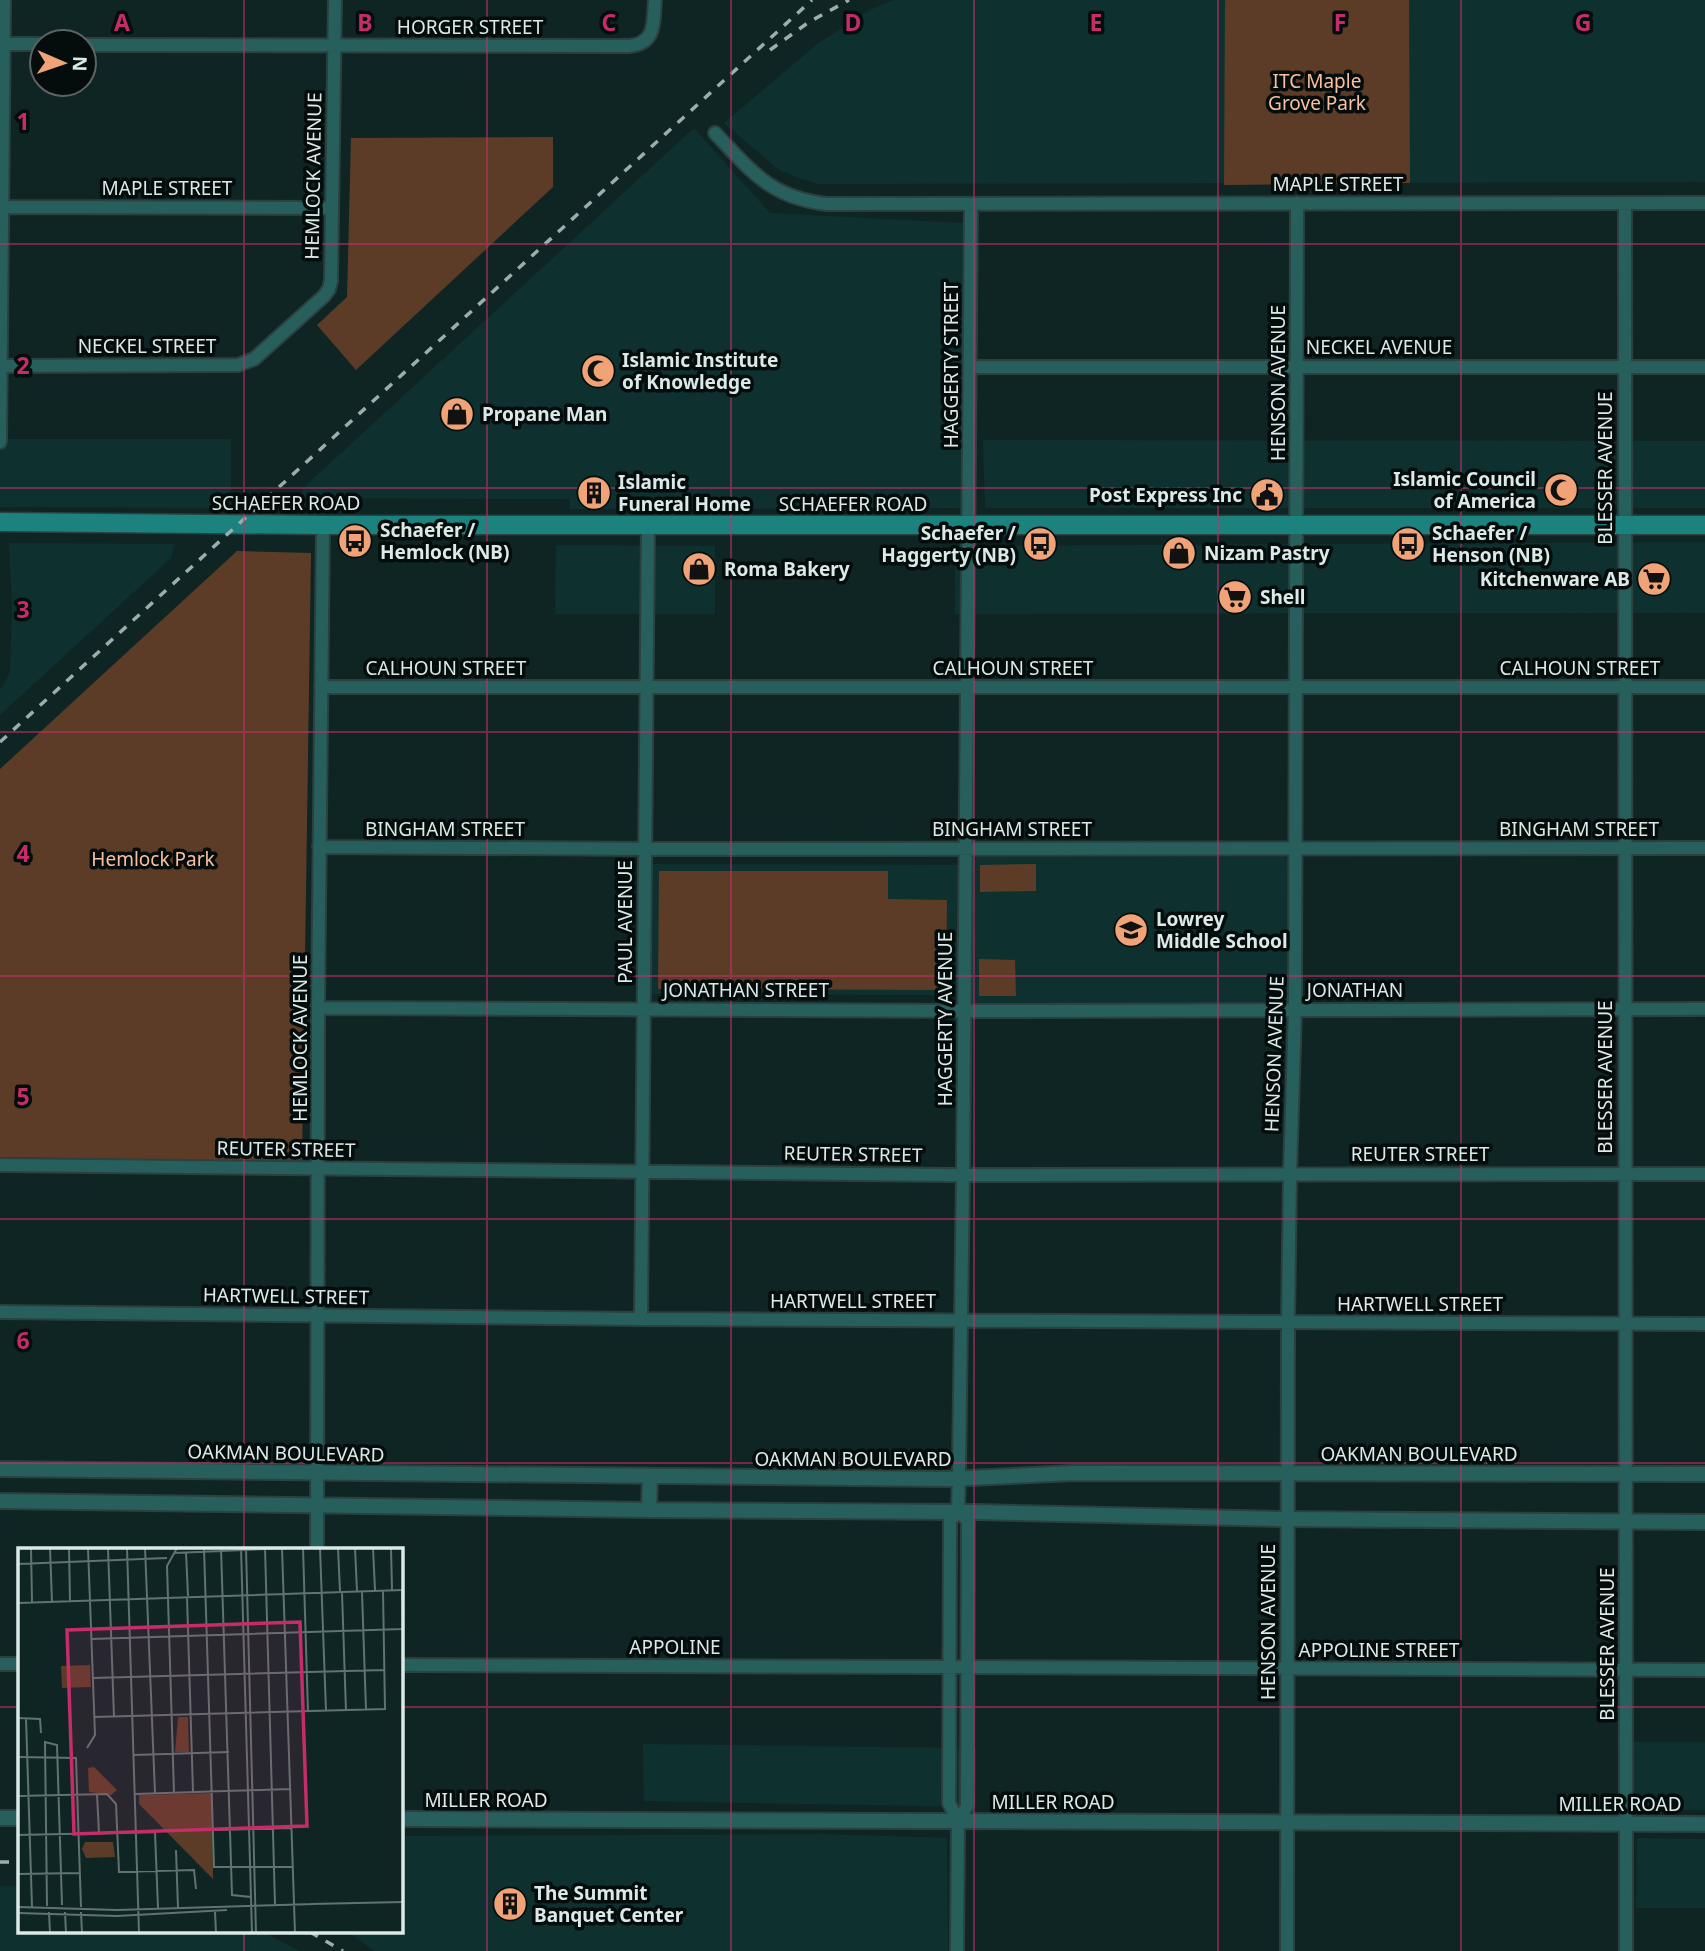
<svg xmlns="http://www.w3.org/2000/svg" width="1705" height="1951" font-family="'Noto Sans',sans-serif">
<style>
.built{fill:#0e3130}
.green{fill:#5d3c27}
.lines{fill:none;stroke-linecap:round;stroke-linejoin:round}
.minor-casing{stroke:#2b403f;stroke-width:16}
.tertiary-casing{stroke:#2b403f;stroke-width:18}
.secondary-casing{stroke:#2b403f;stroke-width:21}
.minor{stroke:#275f5d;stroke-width:12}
.tertiary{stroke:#275f5d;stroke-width:14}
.secondary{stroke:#1b827e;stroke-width:18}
.rail{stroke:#9cadab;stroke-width:3.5;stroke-dasharray:9 9;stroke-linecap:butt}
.grid{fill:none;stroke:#c42d69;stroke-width:2;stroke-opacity:0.55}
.labels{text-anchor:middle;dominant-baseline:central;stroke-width:7;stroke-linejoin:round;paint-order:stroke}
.street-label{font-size:19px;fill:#dbe9e7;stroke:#040c0c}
.park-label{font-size:19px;fill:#f9c09f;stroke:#040c0c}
.poi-label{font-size:19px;font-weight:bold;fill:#dbe9e7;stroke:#040c0c;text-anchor:start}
.inset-road{fill:none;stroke:#607372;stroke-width:2}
.view{fill:#c42d69;fill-opacity:0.15;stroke:#c42d69;stroke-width:3.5}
.inset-edge{fill:none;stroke:#dbe9e7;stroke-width:3.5}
.grid-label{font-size:23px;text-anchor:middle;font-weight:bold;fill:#c42d69;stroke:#040c0c;stroke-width:7;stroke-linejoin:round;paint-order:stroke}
</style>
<rect width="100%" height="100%" fill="#0e2524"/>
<path class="built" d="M894 0H1705V182L819 184 802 179 779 170 724 123 817 44 870 10Z
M694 128 770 213 963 223 961 508 570 509V499L302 498V489Z
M0 439H231V502L219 508 0 507Z
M983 440 1705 441V508H985Z
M1705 542V613L955 614V546Z
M9 543 175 544 171 558 0 715V690L10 673 12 608Z
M556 545 715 546V614H555Z
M976 857H1284L1289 859 1288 1000 1286 1003H975L972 1001 974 860Z
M653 864 959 865 958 995 652 994Z
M1619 1742H1705V1810L1619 1809Z
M643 1744 976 1748V1807L644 1801Z
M821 1834 947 1838 948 1951H374L349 1932H401V1836Z
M1637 1838 1705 1839V1908H1636Z
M0 1886H19V1932H262L300 1951H0Z"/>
<path class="green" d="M1225 0H1409L1410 183 1224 185Z
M553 137V187L356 370 317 325 347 297 351 138Z
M237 551 311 553 302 1162 0 1157V769Z
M1036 864V891L980 892V865Z
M659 871H888V899L947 900 946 990 658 989Z
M979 959 1015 960 1016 996H979Z"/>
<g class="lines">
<g class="minor-casing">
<path id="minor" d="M0 44H42
M84 45 629 46C657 43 653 22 655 0
M715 133C752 172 771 198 827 204L1705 203
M1625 203 1626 1951
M2 207 332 208
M0 366 238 365 254 359 324 296 329 289 331 281 335 0
M970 367H1705
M0 442 4 0
M321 687H1705
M319 847 657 849 1705 848
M318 1008 977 1011 1705 1009
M0 1165 951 1175 1705 1174
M0 1312 641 1319 1705 1324
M641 1319 648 526
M317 1550 318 1008 323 525
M0 1664H19
M401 1665 1705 1670
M958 1821 967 1806 968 1520 958 1512
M957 1951 958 1821 949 1803 950 1520 958 1512 959 1468 963 1174 971 204
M1287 1951 1288 1323 1290 1173 1295 1010 1297 203"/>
</g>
<g class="tertiary-casing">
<path id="tertiary" d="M0 1469 947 1479 1074 1473 1705 1474
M0 1501 649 1510 976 1512 1278 1519 1705 1522
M649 1510 650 1476
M0 1818H19
M401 1819 1705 1824"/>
</g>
<g class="secondary-casing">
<path id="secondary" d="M0 522 323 525H1705"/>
</g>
<use href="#minor" class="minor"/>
<use href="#tertiary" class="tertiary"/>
<use href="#secondary" class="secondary"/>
<path class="rail" d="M770 50 809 22 849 0
M0 742 812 0
M0 1862H19
M310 1932 343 1951"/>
</g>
<path class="grid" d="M244 0V1550M487 0V1951M731 0V1951M974 0V1951M1218 0V1951M1461 0V1951M0 244H1705M0 488H1705M0 732H1705M0 976H1705M0 1219H1705M0 1463H1705M0 1707H19M401 1707H1705M244 1932V1951"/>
<defs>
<g id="mosque-disc" transform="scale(1.75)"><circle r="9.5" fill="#efa376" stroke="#040c0c"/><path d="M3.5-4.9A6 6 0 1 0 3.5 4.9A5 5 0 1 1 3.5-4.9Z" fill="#111"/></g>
<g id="shop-disc" transform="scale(1.75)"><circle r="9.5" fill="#efa376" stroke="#040c0c"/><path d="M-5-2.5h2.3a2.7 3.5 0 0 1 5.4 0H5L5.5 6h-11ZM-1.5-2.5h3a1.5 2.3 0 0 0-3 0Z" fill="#111"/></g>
<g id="building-disc" transform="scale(1.75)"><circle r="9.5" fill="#efa376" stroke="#040c0c"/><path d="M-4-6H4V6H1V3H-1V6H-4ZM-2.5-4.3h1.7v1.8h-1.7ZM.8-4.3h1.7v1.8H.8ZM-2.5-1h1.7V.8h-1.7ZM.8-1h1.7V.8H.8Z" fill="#111"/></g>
<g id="civic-disc" transform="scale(1.75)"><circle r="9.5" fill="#efa376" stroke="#040c0c"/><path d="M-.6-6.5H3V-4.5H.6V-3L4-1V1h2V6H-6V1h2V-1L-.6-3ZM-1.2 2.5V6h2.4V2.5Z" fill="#111"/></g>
<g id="bus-disc" transform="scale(1.75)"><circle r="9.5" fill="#efa376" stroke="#040c0c"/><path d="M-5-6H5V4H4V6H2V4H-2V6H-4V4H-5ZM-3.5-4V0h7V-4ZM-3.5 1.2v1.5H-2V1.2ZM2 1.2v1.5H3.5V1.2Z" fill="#111"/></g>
<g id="supermarket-disc" transform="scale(1.75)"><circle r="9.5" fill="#efa376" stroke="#040c0c"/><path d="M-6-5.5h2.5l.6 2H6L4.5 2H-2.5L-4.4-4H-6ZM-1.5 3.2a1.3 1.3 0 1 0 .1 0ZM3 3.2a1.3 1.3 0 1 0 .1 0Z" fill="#111"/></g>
<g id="school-disc" transform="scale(1.75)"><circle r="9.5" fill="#efa376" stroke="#040c0c"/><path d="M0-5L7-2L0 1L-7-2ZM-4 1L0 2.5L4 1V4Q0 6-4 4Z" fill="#111"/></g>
</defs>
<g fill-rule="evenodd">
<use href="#mosque-disc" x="598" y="371"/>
<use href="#shop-disc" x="457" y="414"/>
<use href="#mosque-disc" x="1561" y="490"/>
<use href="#building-disc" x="594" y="493"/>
<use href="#civic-disc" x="1267" y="495"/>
<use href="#bus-disc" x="355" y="541"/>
<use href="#bus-disc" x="1040" y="544"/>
<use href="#bus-disc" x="1408" y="544"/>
<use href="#shop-disc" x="1179" y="553"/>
<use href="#shop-disc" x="699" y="569"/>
<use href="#supermarket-disc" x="1654" y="579"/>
<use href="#supermarket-disc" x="1235" y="597"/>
<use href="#school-disc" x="1131" y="930"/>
<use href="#building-disc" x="510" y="1904"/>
</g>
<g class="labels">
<g class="street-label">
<text x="470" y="27">HORGER STREET</text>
<text transform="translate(313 176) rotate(-89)">HEMLOCK AVENUE</text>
<text x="1338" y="184">MAPLE STREET</text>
<text x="167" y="188">MAPLE STREET</text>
<text x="147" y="346">NECKEL STREET</text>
<text x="1379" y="347">NECKEL AVENUE</text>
<text transform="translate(951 365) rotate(-90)">HAGGERTY STREET</text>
<text transform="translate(1278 383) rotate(-90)">HENSON AVENUE</text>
<text transform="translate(1605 468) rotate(-90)">BLESSER AVENUE</text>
<text x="286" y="503">SCHAEFER ROAD</text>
<text x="853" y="504">SCHAEFER ROAD</text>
<text x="446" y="668">CALHOUN STREET</text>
<text x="1013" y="668">CALHOUN STREET</text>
<text x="1580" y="668">CALHOUN STREET</text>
<text x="445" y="829">BINGHAM STREET</text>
<text x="1012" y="829">BINGHAM STREET</text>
<text x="1579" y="829">BINGHAM STREET</text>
<text transform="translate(625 922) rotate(-90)">PAUL AVENUE</text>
<text x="746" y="990">JONATHAN STREET</text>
<text x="1355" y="990">JONATHAN</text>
<text transform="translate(945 1019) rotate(-90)">HAGGERTY AVENUE</text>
<text transform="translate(300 1038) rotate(-90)">HEMLOCK AVENUE</text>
<text transform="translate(1274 1054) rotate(-88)">HENSON AVENUE</text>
<text transform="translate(1605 1077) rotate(-90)">BLESSER AVENUE</text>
<text transform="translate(286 1149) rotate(1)">REUTER STREET</text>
<text transform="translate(853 1154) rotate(1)">REUTER STREET</text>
<text x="1420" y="1154">REUTER STREET</text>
<text transform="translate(286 1296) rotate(1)">HARTWELL STREET</text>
<text x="853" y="1301">HARTWELL STREET</text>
<text x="1420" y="1304">HARTWELL STREET</text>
<text transform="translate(286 1453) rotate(1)">OAKMAN BOULEVARD</text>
<text x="1419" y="1454">OAKMAN BOULEVARD</text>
<text x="853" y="1459">OAKMAN BOULEVARD</text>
<text transform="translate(1268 1622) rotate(-90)">HENSON AVENUE</text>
<text transform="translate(1607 1644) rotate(-90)">BLESSER AVENUE</text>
<text x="675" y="1647">APPOLINE</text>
<text x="1379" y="1650">APPOLINE STREET</text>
<text x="486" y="1800">MILLER ROAD</text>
<text x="1053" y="1802">MILLER ROAD</text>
<text x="1620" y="1804">MILLER ROAD</text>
</g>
<g class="park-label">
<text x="1317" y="81">ITC Maple<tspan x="1317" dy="22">Grove Park</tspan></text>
<text x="153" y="859">Hemlock Park</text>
</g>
<g class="poi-label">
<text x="622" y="360">Islamic Institute<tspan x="622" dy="22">of Knowledge</tspan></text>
<text x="482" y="414">Propane Man</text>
<text x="1536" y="479" text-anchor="end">Islamic Council<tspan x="1536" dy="22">of America</tspan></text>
<text x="618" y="482">Islamic<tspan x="618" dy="22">Funeral Home</tspan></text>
<text x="1242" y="495" text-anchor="end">Post Express Inc</text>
<text x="380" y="530">Schaefer /<tspan x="380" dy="22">Hemlock (NB)</tspan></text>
<text x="1016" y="533" text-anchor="end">Schaefer /<tspan x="1016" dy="22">Haggerty (NB)</tspan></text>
<text x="1432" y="533">Schaefer /<tspan x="1432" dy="22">Henson (NB)</tspan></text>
<text x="1204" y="553">Nizam Pastry</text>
<text x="724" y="569">Roma Bakery</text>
<text x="1630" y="579" text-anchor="end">Kitchenware AB</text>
<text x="1260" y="597">Shell</text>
<text x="1156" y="919">Lowrey<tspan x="1156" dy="22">Middle School</tspan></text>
<text x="534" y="1893">The Summit<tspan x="534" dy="22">Banquet Center</tspan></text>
</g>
</g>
<g transform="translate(18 1548)">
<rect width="385" height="385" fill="#0e2524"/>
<path d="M72 117 73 139 44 140 43 118ZM160 169H170L171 204H157ZM76 219 99 242 93 247 71 244 70 220ZM194 245 195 331 121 256V247ZM67 294H95L97 309 68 310 64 301Z" fill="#5d3c27"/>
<path class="inset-road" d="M13 0 14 54M32 0 34 54M51 0 52 53M90 0 96 169M109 0 121 385M127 0 137 245M186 0 196 319H275M203 0 214 347 233 349M223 0 234 385M228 0 238 385M247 0 257 356M264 0 277 385M285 0 290 164M302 0 308 163M320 0 322 43M337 0 339 43M355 0 357 42M373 0 374 42M168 4 170 48M156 5 274 0M0 16 149 10M384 42 385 81M344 44 348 162M324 45 328 163M169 49 175 244M0 55 385 42M73 91 385 81M75 130 366 122M76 169 367 161 365 43M0 170 22 171 23 185M8 170 14 359M69 200 77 187 70 0M116 207 211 204M0 209 58 210 63 359M156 245 149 18 159 0M79 246 81 285M117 246 272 241M0 248 89 246 98 256 101 324 176 322 178 341M195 282 273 280M0 287 137 284 140 360M158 302 160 360M0 326 62 325M293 356 385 354M29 358 27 194 39 197 44 357M0 359 99 362 296 356M31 364 32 385M47 364 48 385M63 364 64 385M197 364 198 385M0 365 99 368 209 362"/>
<path class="view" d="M282 74 289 278 56 286 49 82Z"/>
<rect width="385" height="385" class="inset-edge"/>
</g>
<g class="grid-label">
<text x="122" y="31">A</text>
<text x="365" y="31">B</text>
<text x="609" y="31">C</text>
<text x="853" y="31">D</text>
<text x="1096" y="31">E</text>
<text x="1340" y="31">F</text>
<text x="1583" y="31">G</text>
<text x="23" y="130">1</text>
<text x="23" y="374">2</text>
<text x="23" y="618">3</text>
<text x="23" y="862">4</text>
<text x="23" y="1105">5</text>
<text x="23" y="1349">6</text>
</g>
<g transform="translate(63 63) rotate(92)"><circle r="33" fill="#040c0c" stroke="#5a6464" stroke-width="2"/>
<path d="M0-5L12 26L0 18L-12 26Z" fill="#efa376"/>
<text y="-10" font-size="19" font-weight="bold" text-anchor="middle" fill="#dbe9e7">N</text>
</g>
</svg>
